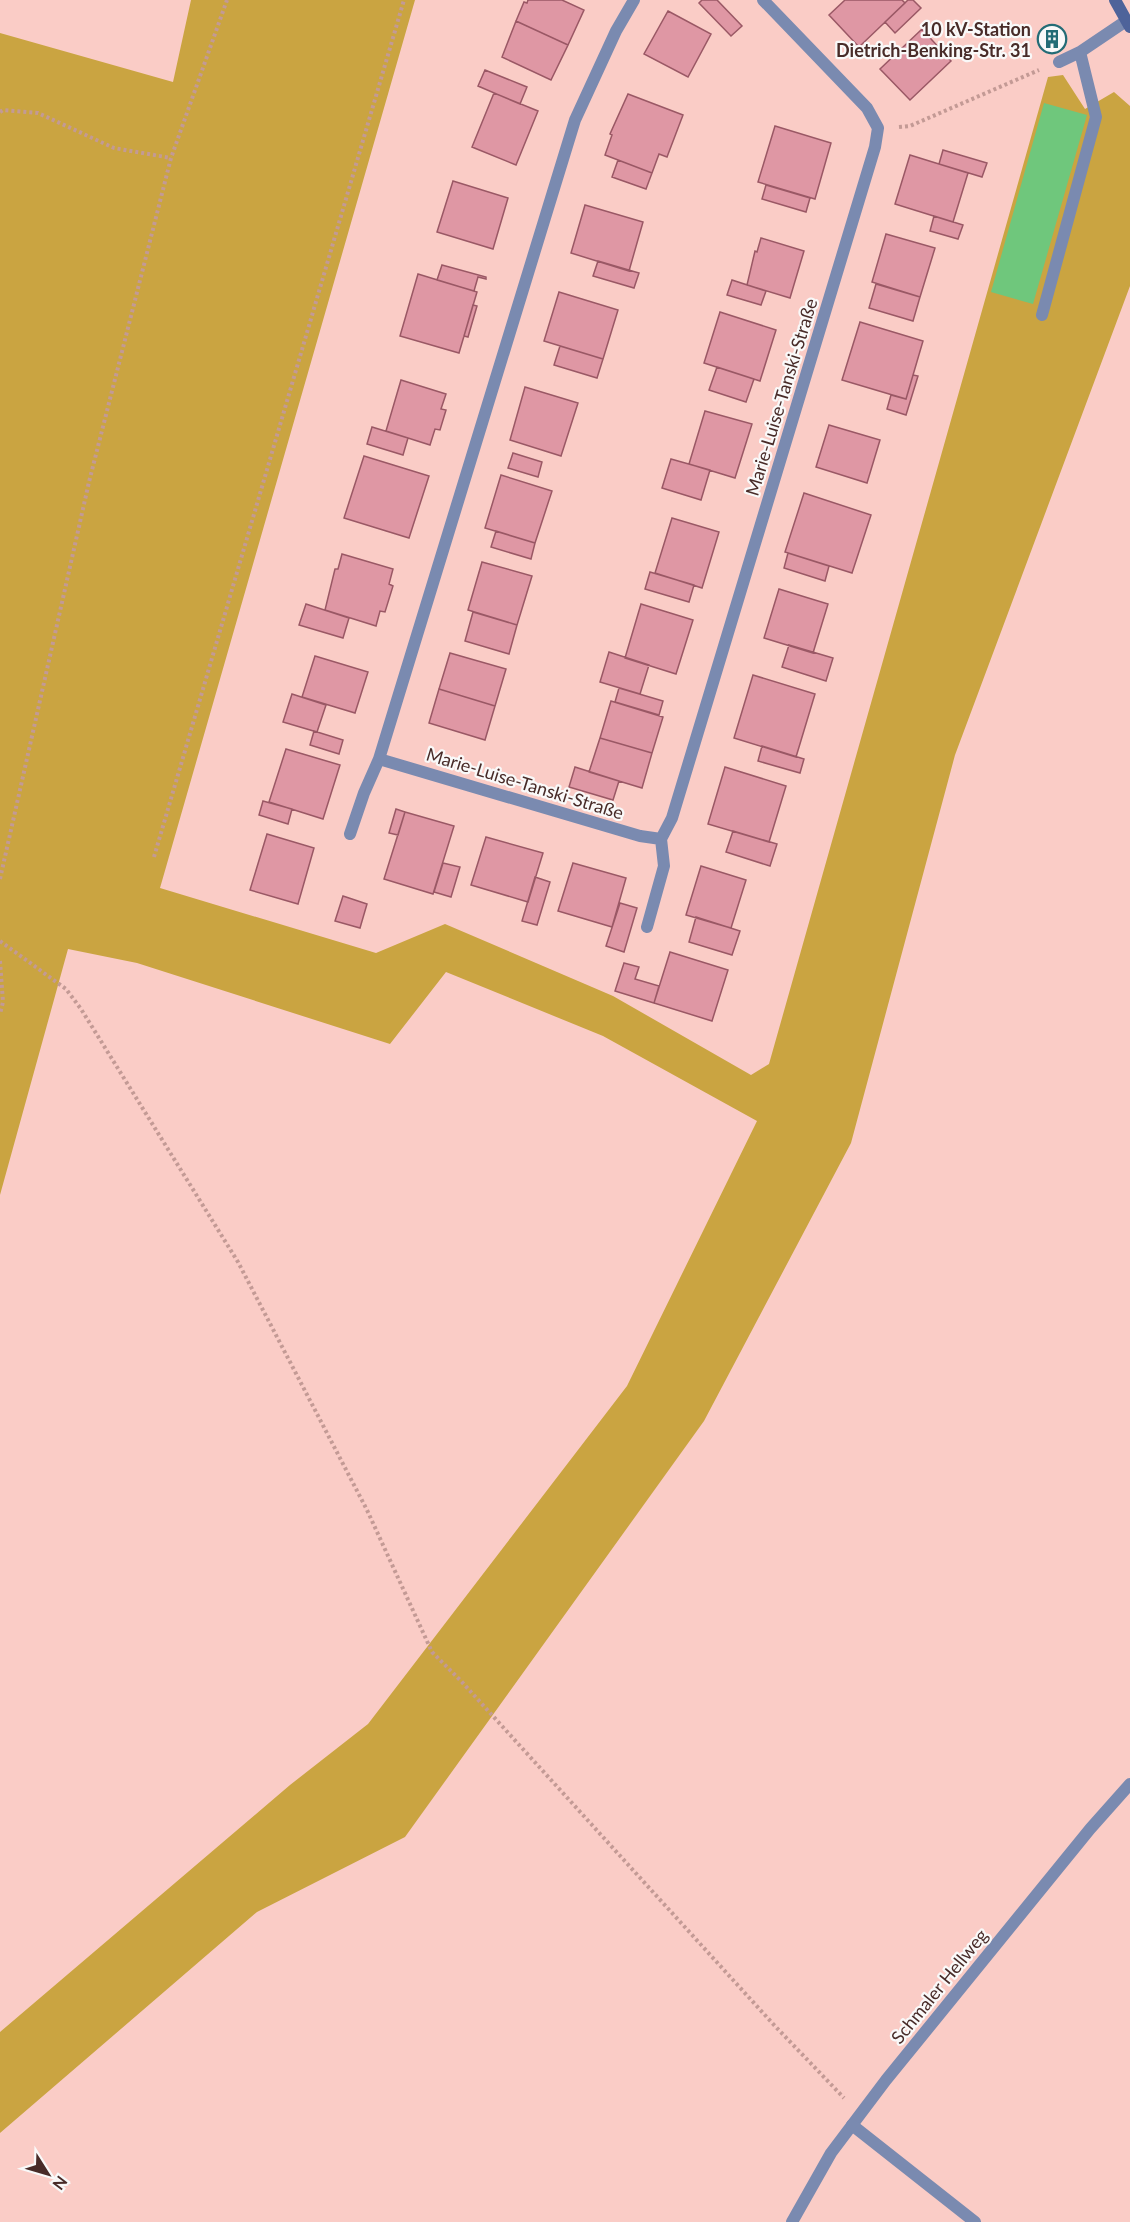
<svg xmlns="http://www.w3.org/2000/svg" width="1130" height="2222" font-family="Lato,sans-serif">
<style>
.green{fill:#caa441}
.water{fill:#6fc77c}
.building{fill:#df97a4;stroke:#9a5865;stroke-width:1.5}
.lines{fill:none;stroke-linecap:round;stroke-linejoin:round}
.path{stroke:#c39a95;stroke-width:4;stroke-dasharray:3 3;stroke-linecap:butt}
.lane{stroke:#7a8ab0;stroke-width:12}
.street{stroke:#7a8ab0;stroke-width:12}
.secondary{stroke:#4e639a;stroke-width:12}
.labels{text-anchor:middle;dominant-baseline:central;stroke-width:4.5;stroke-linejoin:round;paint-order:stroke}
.poi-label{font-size:18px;font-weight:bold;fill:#482b28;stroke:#f9f9f9;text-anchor:end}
.street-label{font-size:18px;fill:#482b28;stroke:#f9f9f9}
</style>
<rect width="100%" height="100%" fill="#faccc6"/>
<path class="green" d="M191 0H415L160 888 376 953 445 924 613 996 751 1075 769 1064 1048 77 1063 75 1085 109 1114 92 1130 106V286L955 755 851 1143 704 1421 405 1837 257 1912 0 2133V2032L290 1785 368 1724 627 1386 757 1121 603 1036 446 972 390 1044 137 963 68 949 0 1195V33L173 82Z"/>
<path class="water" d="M1044 103 1087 115 1033 304 991 292Z"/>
<path class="building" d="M528 0H562L584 10 568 45 516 21 524 2 527 3Z
M702 0H717L742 26 731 36 699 3Z
M845 0H902L905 3 859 47 829 15Z
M908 0H913L921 8 895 33 885 22Z
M668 11 711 34 688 77 644 54Z
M516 21 568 45 551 80 502 57Z
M922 29 951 61 910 100 880 69Z
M1059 29 1062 36 1049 43 1046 36Z
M485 70 527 87 520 104 478 86Z
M494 93 538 111 516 165 472 147Z
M628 94 683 115 667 157 659 154 652 173 605 155 612 135 610 134Z
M775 126 831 143 815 199 758 182Z
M943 150 987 163 982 177 939 164Z
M910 155 968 173 953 222 895 204Z
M618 160 652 173 646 189 612 177Z
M453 181 508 198 493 249 437 232Z
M766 185 810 198 806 212 762 199Z
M585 205 643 222 629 271 571 253Z
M934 216 963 225 958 239 930 231Z
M886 234 935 248 920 297 872 282Z
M761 238 804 251 790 298 747 285 755 251 757 252Z
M598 261 639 273 634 288 593 276Z
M442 265 486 277V279L478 277 474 291 437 280Z
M418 274 477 292 459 353 400 336Z
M732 280 766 291 761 305 727 295Z
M876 284 920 297 913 321 869 308Z
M559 292 618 310 603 359 544 341Z
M473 305 477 306 468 337 464 336Z
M720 312 776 330 760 381 704 363Z
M860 322 923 341 906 399 842 380Z
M560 346 603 359 597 378 554 365Z
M717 367 754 379 746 402 709 390Z
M913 375 918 376 906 415 887 409 891 395 906 399Z
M401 380 446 394 441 409 446 410 440 430 435 429 430 445 386 431Z
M525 387 578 403 561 456 510 440Z
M705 411 752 424 735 478 689 464Z
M829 425 880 440 867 483 816 467Z
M372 427 408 438 403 455 367 444Z
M513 453 542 462 538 477 508 468Z
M364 456 429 476 409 538 344 518Z
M671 459 710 470 701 500 662 488Z
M501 475 552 491 535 543 485 528Z
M804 493 871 515 852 573 785 552Z
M672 518 719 532 702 588 655 573Z
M496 531 535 543 531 559 491 547Z
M788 553 829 566 825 581 784 568Z
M342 554 393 569 389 584 393 586 385 612 380 611 376 626 325 610 335 569H338Z
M482 562 532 576 517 625 468 610Z
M650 572 694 585 689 602 645 589Z
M779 589 828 604 813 653 764 638Z
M306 604 349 618 343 638 299 625Z
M641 604 693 620 676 674 625 658Z
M473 612 517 625 509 654 465 641Z
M789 645 833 658 826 681 782 667Z
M609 652 649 665 640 694 600 682Z
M450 653 506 669 495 706 439 689Z
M315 656 368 672 355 713 302 697Z
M753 675 815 694 796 757 734 738Z
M619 688 663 701 659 715 615 702Z
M439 689 495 706 485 740 429 723Z
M292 694 326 705 317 732 283 722Z
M611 701 663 717 652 753 600 738Z
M314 731 343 740 339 754 310 745Z
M600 738 652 753 642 788 589 772Z
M762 746 804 759 800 773 758 761Z
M286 749 340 765 323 819 269 802Z
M575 767 619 781 613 800 569 787Z
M725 767 786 786 769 842 708 824Z
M263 801 292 809 288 824 259 815Z
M396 809 405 812 398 835 389 833Z
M405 812 454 826 433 894 384 879Z
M733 831 777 844 770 866 726 852Z
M267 834 314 848 298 904 250 890Z
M486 837 543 853 528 902 471 885Z
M443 863 460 867 451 897 434 892Z
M573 863 626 878 612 927 558 911Z
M701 866 746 880 731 928 686 915Z
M535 877 550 882 537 925 522 921Z
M343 896 367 904 360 928 335 921Z
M620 903 637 908 624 952 606 946Z
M696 917 740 931 732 955 689 942Z
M670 952 728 970 712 1021 654 1003Z
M624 963 639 967 635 979 659 986 654 1003 615 991Z"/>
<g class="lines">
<path class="path" d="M0 112 3 110 38 113 114 148 171 158
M899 127 910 126 1039 70
M154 857 404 0
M0 879 89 482 171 158 227 0
M0 941 66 989 81 1009 238 1262 367 1510 432 1652 461 1681 774 2025 844 2098
M0 961 3 1002 0 1014"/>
<path class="lane" d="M1059 62 1080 52 1126 21
M1042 315 1096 117 1080 52
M792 2222 831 2153 886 2080 1090 1829 1130 1784"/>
<path class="street" d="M634 0 616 31 575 120 379 759 640 836 661 839 672 818 875 147 878 128 867 108 763 0
M350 834 364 793 379 759
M647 927 664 866 661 839
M852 2125 975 2222"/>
<path class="secondary" d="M1115 0 1130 27"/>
</g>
<defs>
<g id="building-ring" transform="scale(1.5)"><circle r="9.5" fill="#f9f9f9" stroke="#236c76" stroke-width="1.5"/><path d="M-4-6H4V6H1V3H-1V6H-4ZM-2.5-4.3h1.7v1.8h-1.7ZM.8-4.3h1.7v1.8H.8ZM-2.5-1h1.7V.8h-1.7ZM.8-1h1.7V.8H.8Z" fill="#236c76"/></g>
</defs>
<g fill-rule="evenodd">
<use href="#building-ring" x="1052" y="39"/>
</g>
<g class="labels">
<g class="poi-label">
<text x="1031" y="29">10 kV-Station<tspan x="1031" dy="21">Dietrich-Benking-Str. 31</tspan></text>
</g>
<g class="street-label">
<text transform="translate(781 397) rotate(-73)">Marie-Luise-Tanski-Straße</text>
<text transform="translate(525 783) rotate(17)">Marie-Luise-Tanski-Straße</text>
<text transform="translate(939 1986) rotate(-51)">Schmaler Hellweg</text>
</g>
</g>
<g transform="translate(48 2174) rotate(127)" stroke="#f9f9f9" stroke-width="4.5" paint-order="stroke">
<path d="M0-4.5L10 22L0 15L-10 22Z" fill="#482b28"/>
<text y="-9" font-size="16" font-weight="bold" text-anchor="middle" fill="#482b28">N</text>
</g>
</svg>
